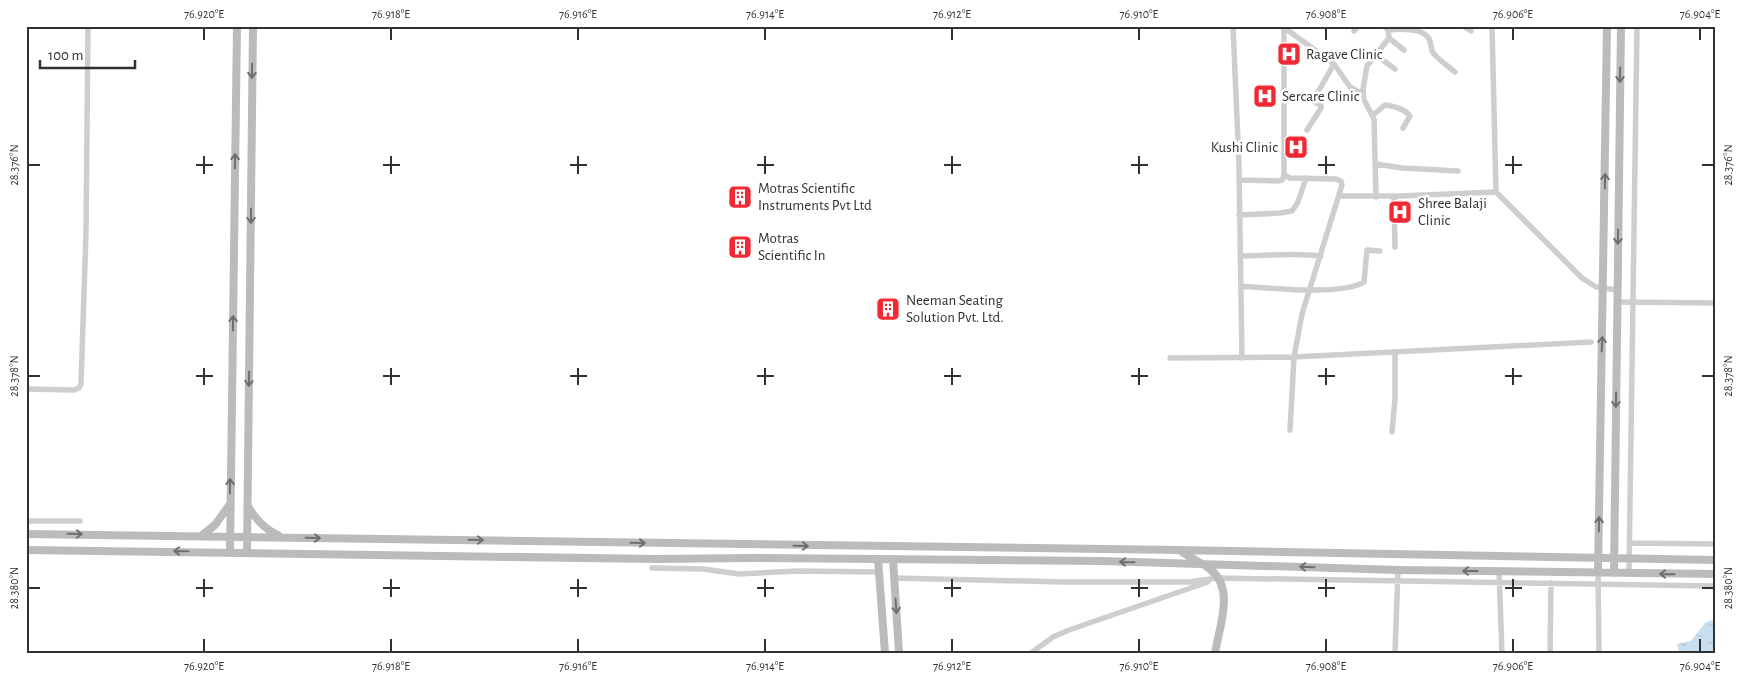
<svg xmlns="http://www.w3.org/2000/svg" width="1742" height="679" font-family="'Alegreya Sans',sans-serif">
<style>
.water{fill:url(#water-ripples)}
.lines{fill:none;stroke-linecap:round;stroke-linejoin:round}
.street{stroke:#cecece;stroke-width:5.5}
.secondary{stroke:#bbb;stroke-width:8}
.oneway{stroke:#6f6f6f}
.ticks{fill:none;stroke:#313131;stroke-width:2}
.labels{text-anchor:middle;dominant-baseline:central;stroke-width:5;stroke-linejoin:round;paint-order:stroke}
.poi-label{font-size:15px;fill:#313131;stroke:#fff;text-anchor:start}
.neatline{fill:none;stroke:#313131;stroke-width:2}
.ticks-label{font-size:12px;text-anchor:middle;fill:#313131}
</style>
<defs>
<pattern id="water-ripples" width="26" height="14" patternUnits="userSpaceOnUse" patternTransform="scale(1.25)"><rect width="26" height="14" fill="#c9dfef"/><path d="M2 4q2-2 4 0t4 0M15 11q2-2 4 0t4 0" fill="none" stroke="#adc0cd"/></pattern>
</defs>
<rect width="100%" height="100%" fill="#fff"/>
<path class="water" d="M1716 618V653H1679L1677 644 1691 641 1705 623Z"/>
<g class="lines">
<path class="street" d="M1233 26 1239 165 1242 358
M1282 26 1334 64 1350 87 1362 94
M1284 26V175L1290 178 1336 179 1341 181 1342 185 1302 314 1294 357 1290 430
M1463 26 1471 31
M1492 26 1496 192
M1388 30C1399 29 1423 28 1429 39 1432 44 1430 50 1434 54 1440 61 1448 66 1455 72
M1354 31 1358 26
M1389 38 1404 50
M1376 55 1395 69
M1373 115 1385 105C1393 106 1405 109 1410 116L1403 128
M1307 130 1321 108V105L1315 102 1314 99 1334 64
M1376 164 1402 168 1458 171
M1239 180 1278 181 1282 180 1284 176
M1339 196H1400L1496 192 1582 278 1596 287 1617 290
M1394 196 1395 247
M1376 197 1374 119 1364 100 1363 89 1367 66 1389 38 1388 30 1384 26
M1239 215 1280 213 1292 211 1298 202 1306 178
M1240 256C1267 256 1294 252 1321 256
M1241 286C1270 288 1341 296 1364 282L1367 250 1380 251
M1617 302 1716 303
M1170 358 1294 357 1591 342
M26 389 74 390 79 388 81 384 86 233 88 26
M1392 432 1395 399V352
M26 521H80
M1630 543 1716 544
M652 568 703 569 739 574 798 571 879 572
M1499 571 1502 653
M1598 572 1599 653
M1629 573 1637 26
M894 578 1064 582H1189L1217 578 1716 586
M1031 653 1053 637 1069 630 1208 582
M1395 653 1398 570
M1550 653 1551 583"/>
<path class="secondary" d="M248 506C254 518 266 530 278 535
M26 534 1179 550 1716 560
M201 536 215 525 230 504
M26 550 657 559 752 558 1102 561 1398 570 1716 574
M1181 551C1189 557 1204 564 1211 570 1235 589 1219 628 1215 653
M230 552 237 26
M247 552 253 26
M878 559 885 653
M893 559 899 653
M1598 572 1607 26
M1614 573 1621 26"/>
</g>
<defs><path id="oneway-shaft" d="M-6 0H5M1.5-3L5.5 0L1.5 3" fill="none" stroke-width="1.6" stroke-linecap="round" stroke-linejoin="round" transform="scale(1.25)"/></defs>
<g class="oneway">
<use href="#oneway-shaft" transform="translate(252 71) rotate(91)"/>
<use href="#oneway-shaft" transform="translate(1620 75) rotate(91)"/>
<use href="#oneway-shaft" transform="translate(235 161) rotate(-89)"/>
<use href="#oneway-shaft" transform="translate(1605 181) rotate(-89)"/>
<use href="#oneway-shaft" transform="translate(251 216) rotate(90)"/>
<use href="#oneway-shaft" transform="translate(1618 237) rotate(91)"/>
<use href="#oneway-shaft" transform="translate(233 323) rotate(-89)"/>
<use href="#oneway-shaft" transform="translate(1602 344) rotate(-88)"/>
<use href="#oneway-shaft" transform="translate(249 379) rotate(91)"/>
<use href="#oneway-shaft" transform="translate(1616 400) rotate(91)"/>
<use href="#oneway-shaft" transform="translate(230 486) rotate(-89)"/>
<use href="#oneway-shaft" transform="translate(1599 524) rotate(-89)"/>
<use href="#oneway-shaft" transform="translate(75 534) rotate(1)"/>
<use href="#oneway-shaft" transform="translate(313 538) rotate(1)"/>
<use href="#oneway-shaft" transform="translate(476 540) rotate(1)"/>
<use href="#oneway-shaft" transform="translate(638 543) rotate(1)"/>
<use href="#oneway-shaft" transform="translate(801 546) rotate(1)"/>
<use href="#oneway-shaft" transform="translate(181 551) rotate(-179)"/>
<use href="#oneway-shaft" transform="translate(1127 562) rotate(-179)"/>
<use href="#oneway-shaft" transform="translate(1307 567) rotate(-178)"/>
<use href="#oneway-shaft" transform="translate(1470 571) rotate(-180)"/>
<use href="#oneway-shaft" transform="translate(1667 574) rotate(-179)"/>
<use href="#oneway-shaft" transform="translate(896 606) rotate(86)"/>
</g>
<path class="ticks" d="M204 28V40M391 28V40M578 28V40M765 28V40M952 28V40M1139 28V40M1326 28V40M1513 28V40M1700 28V40M204 156V174M391 156V174M578 156V174M765 156V174M952 156V174M1139 156V174M1326 156V174M1513 156V174M28 165H40M196 165H213M383 165H400M570 165H587M757 165H774M944 165H961M1131 165H1148M1318 165H1335M1505 165H1522M1702 165H1714M204 368V385M391 368V385M578 368V385M765 368V385M952 368V385M1139 368V385M1326 368V385M1513 368V385M28 376H40M196 376H213M383 376H400M570 376H587M757 376H774M944 376H961M1131 376H1148M1318 376H1335M1505 376H1522M1702 376H1714M204 579V597M391 579V597M578 579V597M765 579V597M952 579V597M1139 579V597M1326 579V597M1513 579V597M28 588H40M196 588H213M383 588H400M570 588H587M757 588H774M944 588H961M1131 588H1148M1318 588H1335M1505 588H1522M1702 588H1714M204 639V652M391 639V652M578 639V652M765 639V652M952 639V652M1139 639V652M1326 639V652M1513 639V652M1700 639V652"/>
<defs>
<g id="hospital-square" transform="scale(1.25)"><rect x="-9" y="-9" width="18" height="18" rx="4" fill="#f02a35" stroke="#fff"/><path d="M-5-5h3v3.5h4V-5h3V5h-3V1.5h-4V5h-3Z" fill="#fff"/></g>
<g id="building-square" transform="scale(1.25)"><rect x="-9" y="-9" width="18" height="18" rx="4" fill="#f02a35" stroke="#fff"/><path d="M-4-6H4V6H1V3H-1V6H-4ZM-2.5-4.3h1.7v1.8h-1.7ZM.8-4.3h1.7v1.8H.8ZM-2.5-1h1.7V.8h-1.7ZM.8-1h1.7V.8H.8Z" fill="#fff"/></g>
</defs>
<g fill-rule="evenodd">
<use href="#hospital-square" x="1289" y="54"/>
<use href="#hospital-square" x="1265" y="96"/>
<use href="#hospital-square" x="1296" y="147"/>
<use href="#building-square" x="740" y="197"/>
<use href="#hospital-square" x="1400" y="212"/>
<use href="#building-square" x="740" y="247"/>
<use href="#building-square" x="888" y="309"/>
</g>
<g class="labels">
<g class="poi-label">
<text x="1306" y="54">Ragave Clinic</text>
<text x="1282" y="96">Sercare Clinic</text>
<text x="1278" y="147" text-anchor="end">Kushi Clinic</text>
<text x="758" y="188">Motras Scientific<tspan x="758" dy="17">Instruments Pvt Ltd</tspan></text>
<text x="1418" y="203">Shree Balaji<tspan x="1418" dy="17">Clinic</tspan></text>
<text x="758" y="238">Motras<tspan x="758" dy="17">Scientific In</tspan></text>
<text x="906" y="300">Neeman Seating<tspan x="906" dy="17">Solution Pvt. Ltd.</tspan></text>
</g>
</g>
<rect width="1742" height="679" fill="none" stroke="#ffffff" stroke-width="55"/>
<path d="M40 60v8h95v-8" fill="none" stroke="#313131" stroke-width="2.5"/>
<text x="48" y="60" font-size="15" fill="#313131" stroke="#ffffff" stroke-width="4" paint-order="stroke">100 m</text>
<rect x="28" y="28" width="1686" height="624" class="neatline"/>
<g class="ticks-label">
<text x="204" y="18">76.920°E</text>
<text x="391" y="18">76.918°E</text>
<text x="578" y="18">76.916°E</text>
<text x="765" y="18">76.914°E</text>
<text x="952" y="18">76.912°E</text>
<text x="1139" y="18">76.910°E</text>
<text x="1326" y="18">76.908°E</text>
<text x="1513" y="18">76.906°E</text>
<text x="1700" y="18">76.904°E</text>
<text transform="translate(1728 165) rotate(-90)" y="4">28.376°N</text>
<text transform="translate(14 165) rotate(-90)" y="4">28.376°N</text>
<text transform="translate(1728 376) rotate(-90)" y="4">28.378°N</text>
<text transform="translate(14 376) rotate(-90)" y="4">28.378°N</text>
<text transform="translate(1728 588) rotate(-90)" y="4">28.380°N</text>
<text transform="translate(14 588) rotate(-90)" y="4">28.380°N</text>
<text x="204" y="670">76.920°E</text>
<text x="391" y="670">76.918°E</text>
<text x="578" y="670">76.916°E</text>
<text x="765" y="670">76.914°E</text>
<text x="952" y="670">76.912°E</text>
<text x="1139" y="670">76.910°E</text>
<text x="1326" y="670">76.908°E</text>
<text x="1513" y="670">76.906°E</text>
<text x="1700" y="670">76.904°E</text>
</g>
</svg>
